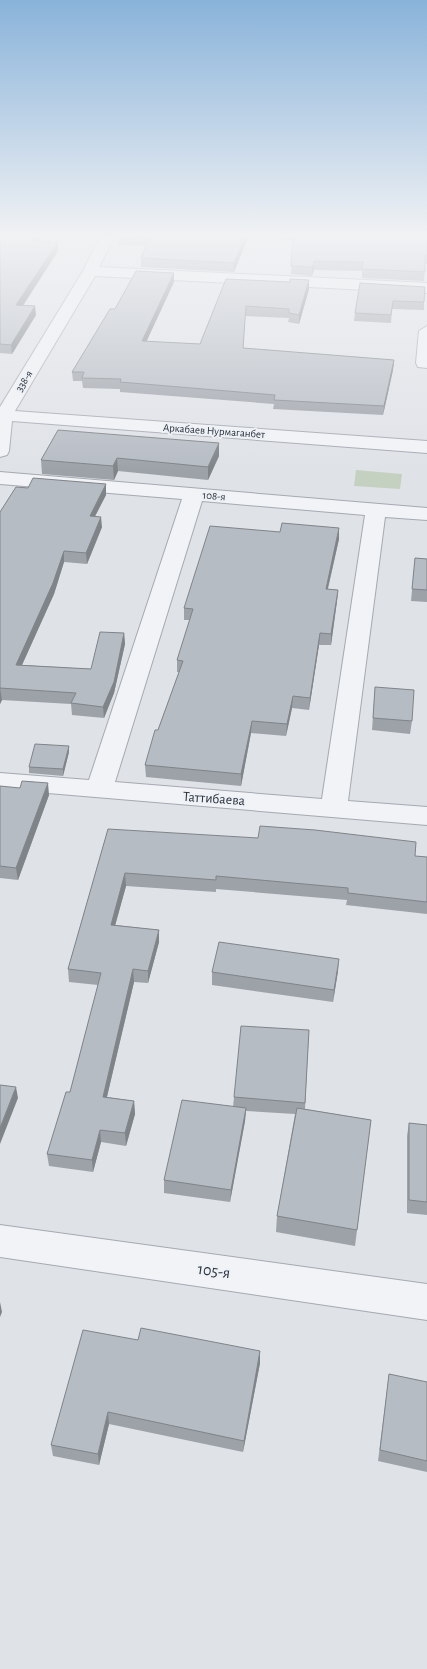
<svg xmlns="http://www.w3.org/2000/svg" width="427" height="1669" font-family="'Alegreya Sans',sans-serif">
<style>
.green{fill:#c5d1c0}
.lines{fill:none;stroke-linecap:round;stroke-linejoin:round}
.minor-casing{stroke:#a5a9b1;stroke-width:2}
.minor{fill:#f1f3f6;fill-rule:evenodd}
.wall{fill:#9da2a9}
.shaded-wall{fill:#7f8489}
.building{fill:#b6bcc4;stroke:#7f8489}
.labels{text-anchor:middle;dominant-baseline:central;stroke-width:4;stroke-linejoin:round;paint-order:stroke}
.far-street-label{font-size:11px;fill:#29313d;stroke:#eef1f5}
.street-label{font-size:14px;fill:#29313d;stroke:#eef1f5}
.near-street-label{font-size:16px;fill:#29313d;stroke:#eef1f5}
</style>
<rect width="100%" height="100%" fill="#dfe2e7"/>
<path class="green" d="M356 470 402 474 400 489 354 486Z"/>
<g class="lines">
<g class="minor-casing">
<path id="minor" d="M100 237H114L99 267 427 283V293L95 276 15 411 427 441V453L12 421 9 451 7 455 0 457V407L83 271Z
M427 326V368L418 367 416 363 419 331Z
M0 472 427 508V520L385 517 348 801 427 807V825L0 789V773L89 780 182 499 0 484ZM202 501 365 515 322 799 115 782Z
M0 1225 427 1284V1320L0 1257Z"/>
</g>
<use href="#minor" class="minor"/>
</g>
<path class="wall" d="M0 237H42L39 242H58V251L23 306 36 315 12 354 0 353Z
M118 237H427V264H425L424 281 362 278V271L314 270 312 276 291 274 293 240 248 238 234 272 141 267V258L146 246 118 245Z
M226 279 309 289 299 324 288 322 289 318 245 316 243 348 394 360 393 370 383 415 273 409 274 404 120 392V389L83 388 82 381H73L72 372 115 309 174 282 146 342 200 344Z
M360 283 424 302V310L392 309 391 323 354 321 355 313Z
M58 430 219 456 208 480 118 471 114 480 42 474 41 460Z
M106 484V495L95 516 102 527 87 564 64 562 54 594 22 665 91 669 124 633 125 644 114 693 104 718 72 715 71 704 2 700 0 704V512L28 488Z
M339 539 328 589 338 590 337 601 331 645H319L309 710 292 708 286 736 251 733 241 786 146 777 145 765 179 672H177V660L190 620H184V608Z
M415 558 427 559V602L411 601Z
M375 687 412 721 410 734 372 730Z
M69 752 63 776 29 773V767Z
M0 786 49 795 18 880 0 878Z
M108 829 427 857V914L346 905 347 900 216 889V892L126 886 115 925 159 930V942L148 983 134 982 107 1097 134 1101 135 1114 126 1146 101 1142 93 1172 49 1166 47 1154 70 1092 98 985 69 982 68 969Z
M338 971 333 1002 212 985V972Z
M309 1030 305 1109 371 1120 355 1246 276 1232 277 1216 295 1114 246 1111 245 1121 230 1202 164 1193V1180L233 1107 234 1097Z
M409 1123 427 1125V1215L407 1213V1136Z
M138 1340 260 1351V1363L243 1452 109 1424 99 1465 53 1456 51 1445Z
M389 1374 427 1382V1472L378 1461Z"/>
<path class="shaded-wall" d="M35 237H42L33 249 32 241Z
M245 237H248L234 272V263Z
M58 242V251L17 314 16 305Z
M314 261V270L312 276 313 267Z
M174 273V282L142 351V341Z
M309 280V289L299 324V315Z
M35 306 36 315 12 354 11 345Z
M394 360 393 370 383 415 384 406Z
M219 443V456L208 480V467Z
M117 458 118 471 114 480 113 466Z
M106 484V495L90 526V516Z
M101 517 102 527 87 564 86 553Z
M339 528V539L325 600 326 589Z
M64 551V562L54 594 17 676 16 665Z
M338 590 337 601 331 645V634Z
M124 633 125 644 114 693 104 718 103 707Z
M320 633 319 645 309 710 310 698Z
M0 688 2 700 0 704Z
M293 696 292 708 286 736 287 724Z
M252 721 251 733 241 786V774Z
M69 746V752L63 776V769Z
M48 783 49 795 18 880 16 868Z
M125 873 126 886 112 937 111 925Z
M159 930V942L148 983V971Z
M339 959 338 971 333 1002 334 990Z
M133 969 134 982 104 1109 103 1097Z
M16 1087 18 1098 0 1144V1128Z
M134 1101 135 1114 126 1146 125 1133Z
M246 1108 245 1121 230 1202 231 1190Z
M100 1130 101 1142 93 1172 92 1160Z
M0 1302 2 1312 0 1317Z
M260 1351V1363L243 1452 244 1441Z
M108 1412 109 1424 99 1465 98 1454Z"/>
<path class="building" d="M0 237H35L32 241 58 242 16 305 35 306 11 345 0 344Z
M135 237H245L234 263 141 258 149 238Z
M293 237H427V255H425V272L362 269 363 262 314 261 313 267 291 266Z
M136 271 174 273 142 341 200 344 226 279 290 282V279L309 280 299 315 289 313V309L246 306 243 348 394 360 384 406 274 400 275 395 120 382 121 379 82 378 84 372H72L110 309H115Z
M360 283 425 287 424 302 393 301 391 315 355 313Z
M58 430 219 443 208 467 117 458 113 466 41 460Z
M33 478 106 484 90 516 101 517 86 553 64 551 53 583 16 665 91 669 100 632 124 633 114 682 103 707 71 703 76 693 0 688V689V512L16 487 28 488Z
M282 523 339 528 326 589 338 590 331 634 320 633 310 698 293 696 287 724 252 721 241 774 145 765 155 730H158L183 661 177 660 193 609 184 608 210 526 280 532Z
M415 558 427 559V590L412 589Z
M375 687 414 690 412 721 373 718Z
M35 744 69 746 63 769 29 767Z
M22 781 48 783 16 868 0 866V786L20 788Z
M260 826 315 830 416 842 415 856 427 857V902L348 893V888L216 876V880L125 873 111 925 159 930 148 971 133 969 103 1097 134 1101 125 1133 100 1130 92 1160 47 1154 66 1092H70L101 973 68 969 108 829 258 838Z
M219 942 339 959 334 990 212 972Z
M241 1026 309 1030 305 1103 234 1097Z
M0 1085 16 1087 0 1128Z
M182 1100 246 1108 231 1190 164 1180Z
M297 1108 371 1120 357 1230 277 1216Z
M409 1123 427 1125V1202L409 1200Z
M141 1328 260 1351 244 1441 108 1412 98 1454 51 1445 83 1330 138 1340Z
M389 1374 427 1382V1461L380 1450Z"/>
<linearGradient id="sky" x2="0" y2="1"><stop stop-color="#89b3da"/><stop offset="0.5" stop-color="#f1f2f4"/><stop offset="1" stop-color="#f1f2f4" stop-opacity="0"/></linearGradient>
<rect width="427" height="471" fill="url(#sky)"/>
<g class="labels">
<g class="far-street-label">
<text transform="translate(24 381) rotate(-59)">338-я</text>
<text transform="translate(214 431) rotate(4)">Аркабаев Нурмаганбет</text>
<text transform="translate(214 496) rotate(5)">108-я</text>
</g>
<g class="street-label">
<text transform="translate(214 799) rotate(4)">Таттибаева</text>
</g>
<g class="near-street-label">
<text transform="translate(214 1271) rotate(8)">105-я</text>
</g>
</g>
</svg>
